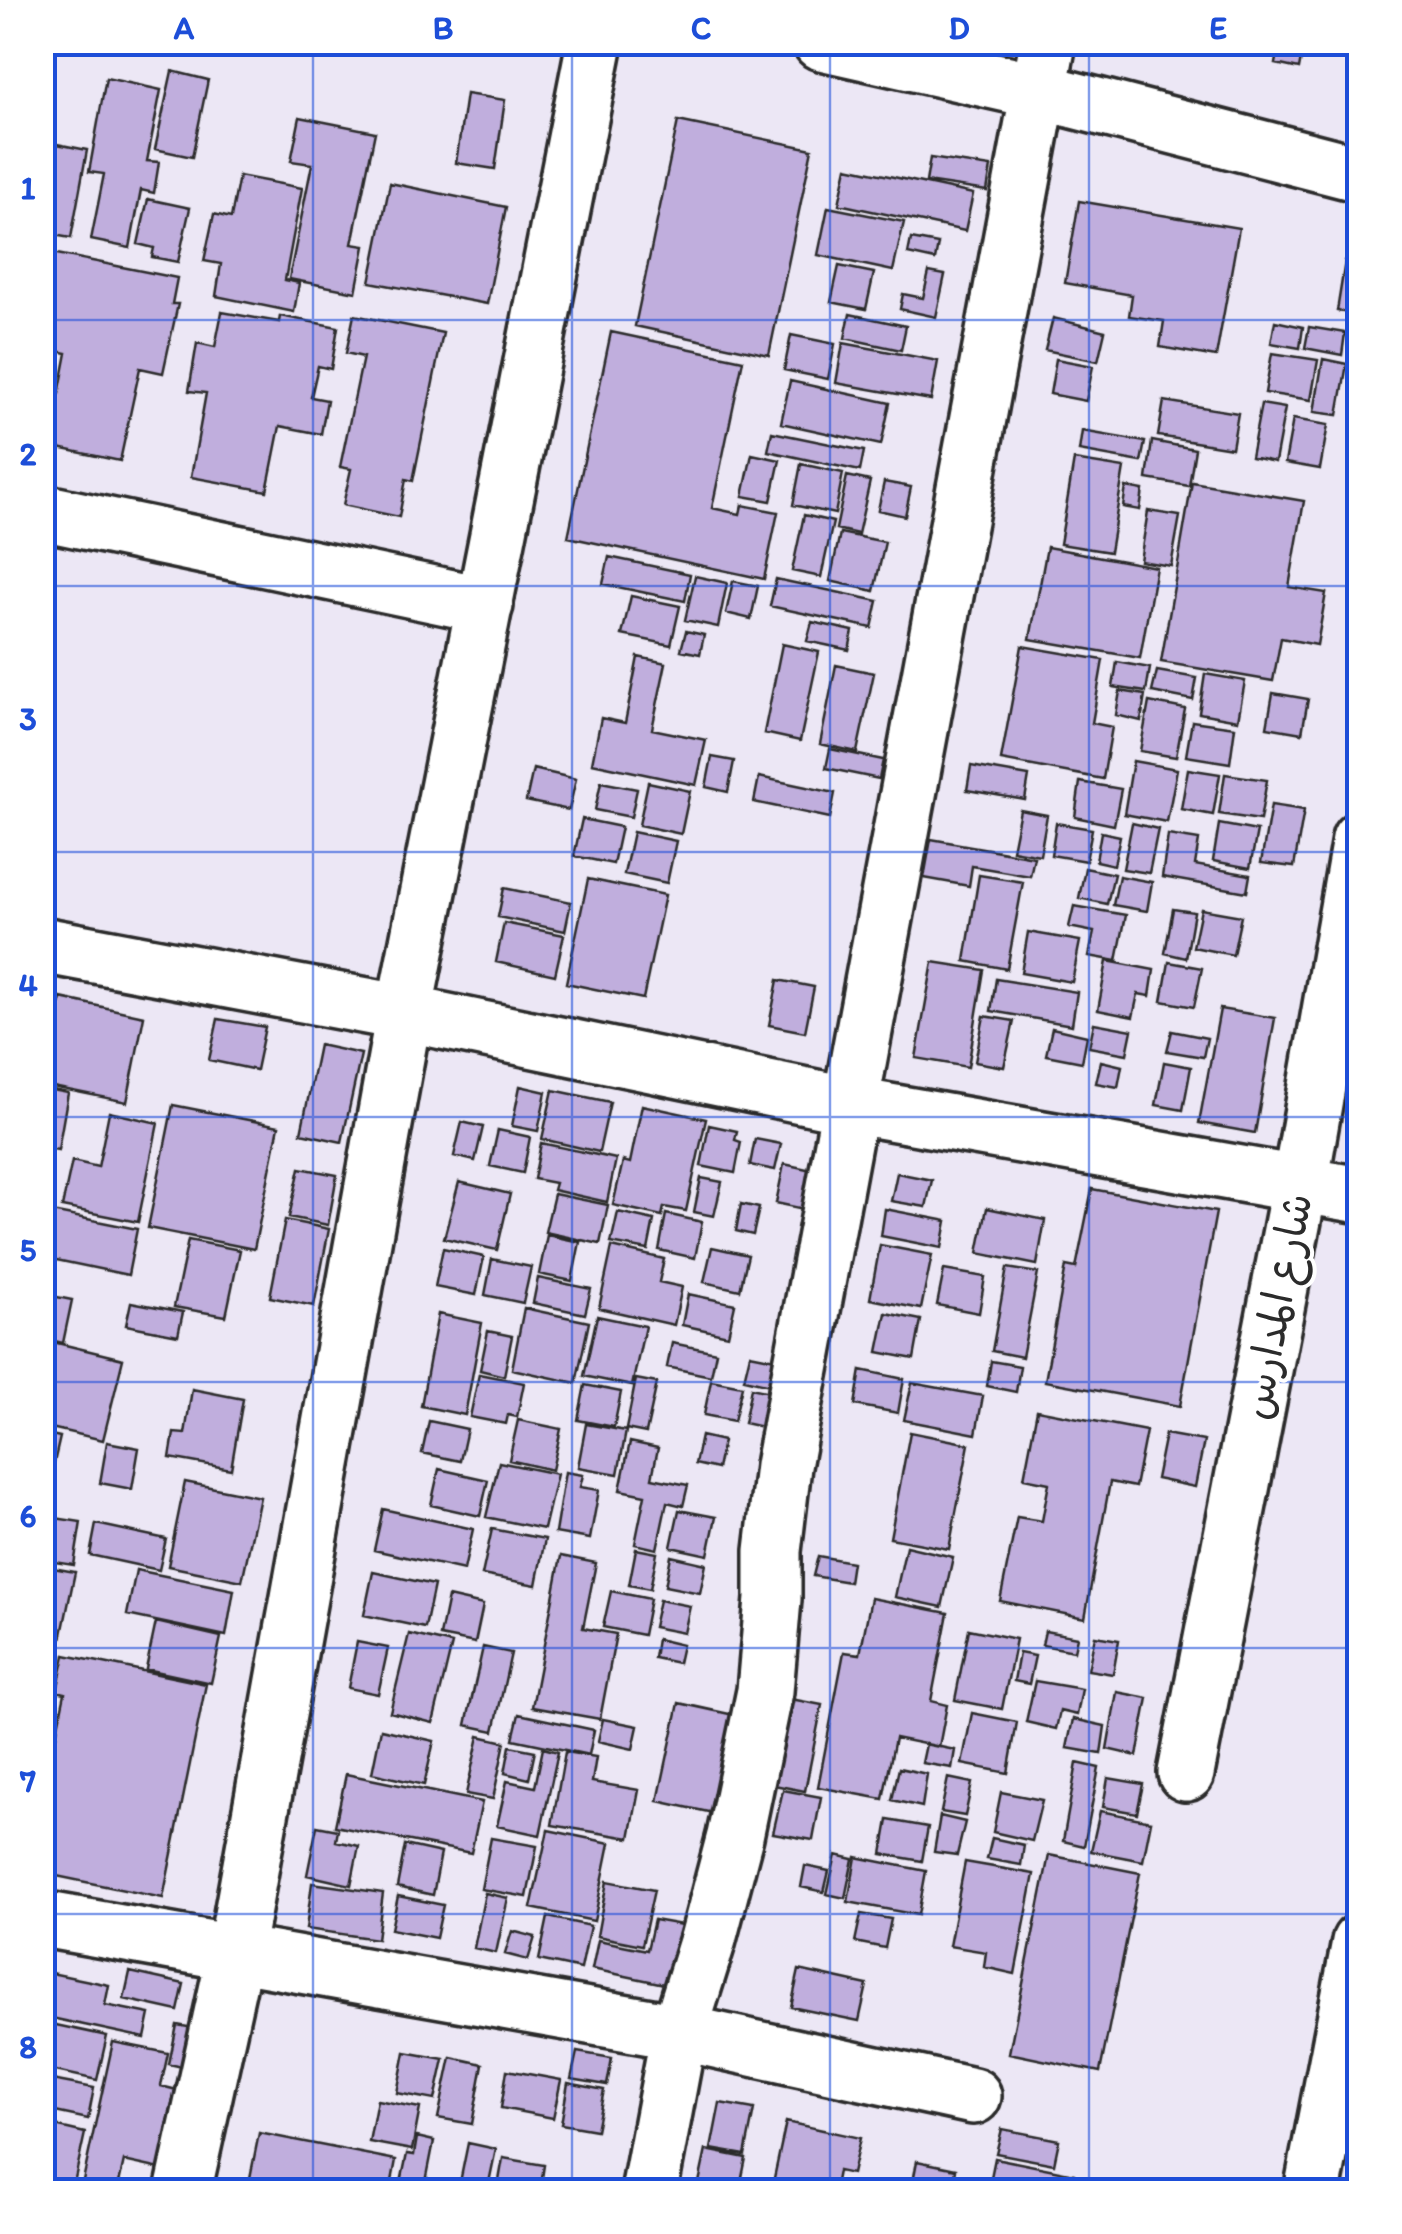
<svg xmlns="http://www.w3.org/2000/svg" width="1402" height="2234" font-family="Itim,'Playpen Sans Arabic',sans-serif">
<style>
.building{fill:#c0aedd;stroke:#2b2b2b;stroke-width:2.5}
.lines{fill:none;stroke-linecap:round;stroke-linejoin:round}
.street-casing{stroke:#2b2b2b;stroke-width:62}
.secondary-casing{stroke:#2b2b2b;stroke-width:62}
.street{stroke:#fff;stroke-width:55}
.secondary{stroke:#fff;stroke-width:55}
.grid{fill:none;stroke:#1d4ed8;stroke-width:2.5;stroke-opacity:0.55}
.labels{text-anchor:middle;dominant-baseline:central;stroke-width:8;stroke-linejoin:round;paint-order:stroke}
.street-label{font-size:42px;fill:#2b2b2b;stroke:#fff}
.neatline{fill:none;stroke:#1d4ed8;stroke-width:4}
.grid-label{font-size:32px;text-anchor:middle;font-weight:bold;fill:#1d4ed8}
</style>
<rect width="100%" height="100%" fill="#ece7f5"/>
<filter id="ink" filterUnits="userSpaceOnUse"><feTurbulence type="fractalNoise" baseFrequency=".01" numOctaves="2"/><feDisplacementMap in="SourceGraphic" scale="20" xChannelSelector="R" yChannelSelector="G"/><feConvolveMatrix kernelMatrix="1 2 1 2 8 2 1 2 1" color-interpolation-filters="sRGB"/></filter>
<g filter="url(#ink)">
<path class="building" d="M1280 42H1304L1299 69 1276 64Z
M172 71 208 80 192 157 155 149Z
M106 78 161 90 147 161 159 162 154 193 141 190 130 248 91 240 104 174 89 172Z
M466 94 505 100 495 169 456 163Z
M300 117 375 132 352 244 365 246 356 292 289 279 312 164 291 161Z
M678 121 812 149 769 355 635 326Z
M42 141 87 150 71 238 42 233Z
M930 158 991 167 987 191 926 182Z
M847 167 973 194 965 231 839 204Z
M239 176 302 188 285 280 299 283 294 312 216 296 221 264 204 261 214 214 231 218Z
M390 183 506 207 487 304 370 282Z
M148 199 190 208 178 262 152 257 154 248 138 244Z
M1079 201 1239 228 1216 357 1160 347 1164 321 1129 316 1132 295 1065 283Z
M828 207 904 222 893 271 818 255Z
M911 239 938 244 935 260 908 254Z
M42 251 177 278 172 304H178L163 373 140 368 120 461 49 446 67 353 42 348Z
M1345 261 1360 264V315L1337 311Z
M839 266 874 273 866 309 831 302Z
M929 272 945 275 936 317 900 309 903 294 923 298Z
M222 312 279 322 280 316 338 327 331 369 318 366 311 397 327 400 321 434 280 426 267 491 191 477 206 393 189 391 197 343 215 347Z
M850 314 906 326 901 350 845 338Z
M354 315 443 333 413 481 406 479 399 517 343 505 351 469 340 467 363 357 346 353Z
M1053 318 1105 331 1098 361 1045 350Z
M1275 321 1303 327 1300 348 1271 343Z
M1309 327 1345 333 1342 355 1305 348Z
M611 332 743 360 712 508 740 514 742 505 778 512 764 579 568 537Z
M791 335 835 344 828 379 784 370Z
M843 343 938 361 931 400 836 383Z
M1272 353 1318 360 1311 400 1265 393Z
M1056 359 1093 366 1086 401 1050 394Z
M1323 359 1347 364 1338 415 1314 412Z
M790 381 890 403 881 445 781 423Z
M1164 401 1238 413 1232 448 1158 436Z
M1261 404 1285 408 1275 462 1251 457Z
M1293 419 1328 425 1320 469 1285 463Z
M1082 431 1145 442 1141 462 1079 451Z
M772 432 864 451 860 471 768 451Z
M1152 441 1195 449 1189 486 1147 479Z
M752 454 780 460 771 501 743 496Z
M1074 460 1124 468 1110 552 1060 544Z
M801 464 843 473 835 514 793 505Z
M847 476 870 481 858 534 836 529Z
M884 482 911 487 905 516 878 510Z
M1192 482 1304 501 1289 587 1326 593 1317 645 1281 638 1273 681 1161 662Z
M1126 487 1143 490 1140 510 1123 507Z
M1148 511 1180 516 1171 566 1140 561Z
M804 515 833 522 821 577 792 571Z
M840 533 885 542 874 591 830 581Z
M1047 547 1156 567 1140 658 1030 639Z
M609 557 690 574 685 601 603 584Z
M695 576 727 583 718 627 685 620Z
M776 579 878 601 872 628 770 606Z
M733 581 758 586 751 619 726 613Z
M631 596 680 606 671 645 622 635Z
M812 622 853 631 849 650 807 641Z
M686 631 704 635 700 654 681 650Z
M782 644 819 652 800 741 764 733Z
M1022 646 1103 660 1092 723 1112 727 1103 779 1001 760Z
M638 657 666 663 652 729 706 740 696 785 592 763 601 718 625 723Z
M1117 662 1150 668 1146 692 1113 687Z
M836 665 874 673 857 752 820 744Z
M1157 671 1197 678 1193 700 1152 692Z
M1205 674 1245 681 1238 720 1199 713Z
M1120 691 1145 695 1141 721 1116 715Z
M1273 693 1308 699 1302 733 1267 727Z
M1149 702 1185 709 1176 757 1140 751Z
M1192 721 1235 727 1230 763 1186 756Z
M830 749 883 760 879 779 826 768Z
M712 757 734 761 728 792 706 787Z
M1133 761 1177 769 1167 822 1124 814Z
M971 766 1029 776 1025 800 967 790Z
M533 769 576 779 569 810 526 801Z
M1188 769 1220 774 1213 815 1181 809Z
M1225 774 1267 780 1260 820 1219 814Z
M759 777 835 793 830 818 754 802Z
M601 782 637 789 631 817 595 810Z
M648 782 690 791 681 834 639 825Z
M1080 782 1121 789 1114 825 1075 817Z
M1271 805 1304 810 1294 867 1261 863Z
M1020 810 1047 815 1040 855 1012 850Z
M582 819 621 827 613 864 574 856Z
M1056 823 1092 829 1086 861 1051 855Z
M1132 823 1158 829 1149 873 1123 869Z
M1219 824 1257 831 1250 868 1213 861Z
M633 832 676 841 667 883 624 874Z
M1101 832 1120 836 1114 865 1096 861Z
M1168 835 1199 840 1195 865 1250 875 1247 892 1162 877Z
M931 839 1034 857 1030 876 972 866 969 886 924 878Z
M1085 868 1114 874 1107 904 1079 898Z
M979 875 1023 882 1007 969 965 961Z
M1119 876 1152 882 1147 911 1113 905Z
M588 879 665 895 643 999 566 983Z
M504 888 571 902 565 931 498 917Z
M1074 906 1126 915 1117 961 1089 956 1094 932 1069 927Z
M1173 909 1194 912 1186 958 1165 953Z
M1201 909 1241 916 1233 955 1193 947Z
M504 923 564 935 555 975 496 962Z
M1028 932 1080 941 1072 982 1021 973Z
M1107 961 1154 970 1150 996 1138 994 1133 1017 1098 1010Z
M933 962 984 970 968 1067 916 1058Z
M1169 962 1202 968 1194 1007 1162 1001Z
M996 979 1077 992 1072 1025 991 1011Z
M778 980 814 987 805 1032 769 1025Z
M61 998 144 1016 127 1102 43 1085Z
M1220 1009 1275 1018 1255 1133 1199 1123Z
M984 1016 1014 1021 1004 1067 975 1062Z
M218 1019 265 1027 256 1070 209 1060Z
M1094 1023 1132 1030 1127 1054 1089 1047Z
M1052 1028 1087 1036 1082 1062 1046 1055Z
M1172 1031 1207 1038 1203 1057 1167 1051Z
M319 1045 361 1054 342 1142 301 1133Z
M1101 1061 1122 1066 1118 1087 1096 1083Z
M1164 1062 1191 1067 1183 1110 1156 1105Z
M520 1086 546 1092 538 1131 512 1126Z
M42 1088 68 1093 58 1150 42 1147Z
M553 1090 610 1102 599 1152 542 1139Z
M173 1105 279 1126 254 1249 148 1228Z
M642 1105 706 1119 686 1211 664 1207 662 1216 613 1205 623 1161 630 1163Z
M109 1112 158 1123 138 1222 62 1207 72 1161 98 1167Z
M462 1122 483 1127 475 1161 454 1156Z
M709 1125 737 1131 735 1140 741 1142 735 1173 701 1166Z
M498 1130 530 1137 523 1173 490 1166Z
M755 1139 781 1144 775 1170 750 1165Z
M541 1143 616 1159 607 1202 553 1190 555 1183 534 1179Z
M784 1164 821 1172 813 1211 776 1203Z
M300 1168 337 1175 328 1225 289 1217Z
M897 1173 932 1180 926 1207 891 1201Z
M701 1178 722 1182 714 1216 694 1212Z
M459 1182 510 1194 497 1250 444 1238Z
M1092 1189 1216 1212 1180 1406 1045 1381 1066 1266 1076 1268Z
M554 1194 608 1205 600 1244 545 1232Z
M741 1204 759 1208 753 1235 736 1231Z
M987 1208 1045 1220 1037 1265 978 1253Z
M885 1209 947 1221 942 1248 881 1236Z
M42 1210 137 1229 128 1275 42 1257Z
M618 1212 654 1220 648 1250 611 1243Z
M666 1214 702 1222 695 1258 659 1250Z
M285 1220 329 1229 314 1306 270 1297Z
M547 1235 580 1242 572 1281 539 1274Z
M188 1240 240 1250 226 1316 174 1307Z
M880 1245 932 1255 921 1309 870 1299Z
M612 1247 664 1259 659 1282 682 1287 674 1325 599 1308Z
M712 1247 748 1255 740 1290 704 1282Z
M443 1248 484 1257 476 1295 435 1287Z
M492 1259 531 1267 523 1303 485 1295Z
M1007 1268 1038 1273 1022 1357 992 1351Z
M944 1270 985 1277 979 1313 937 1305Z
M538 1278 591 1289 585 1314 533 1303Z
M42 1294 72 1300 63 1343 50 1340 42 1375Z
M688 1294 735 1304 728 1335 682 1325Z
M131 1302 183 1312 178 1335 126 1325Z
M524 1308 589 1322 576 1383 512 1369Z
M886 1313 921 1320 914 1359 878 1352Z
M438 1314 482 1323 465 1415 421 1406Z
M597 1316 645 1326 632 1386 584 1376Z
M488 1331 512 1336 504 1376 480 1370Z
M53 1342 123 1359 103 1440 42 1426V1389Z
M672 1343 716 1352 711 1376 667 1367Z
M750 1354 775 1359 770 1385 744 1379Z
M991 1361 1020 1366 1016 1392 987 1386Z
M861 1370 904 1379 898 1413 855 1405Z
M479 1374 524 1383 517 1417 508 1415 506 1424 470 1417Z
M636 1379 657 1383 646 1433 626 1429Z
M711 1380 742 1386 734 1421 704 1415Z
M912 1383 983 1396 976 1434 904 1420Z
M585 1385 621 1392 614 1427 578 1420Z
M751 1388 774 1393 767 1428 744 1423Z
M192 1389 243 1399 231 1469 170 1458 174 1433 185 1434Z
M1037 1410 1146 1431 1135 1487 1110 1482 1085 1618 1000 1601 1017 1517 1042 1521 1049 1483 1024 1478Z
M518 1420 561 1429 552 1470 509 1460Z
M429 1421 467 1429 460 1461 422 1453Z
M586 1424 626 1431 618 1474 578 1467Z
M910 1432 969 1444 949 1549 890 1538Z
M42 1433 60 1437 51 1476 42 1475Z
M1165 1434 1204 1441 1195 1487 1156 1479Z
M701 1436 723 1441 717 1469 695 1464Z
M107 1442 139 1448 132 1489 100 1483Z
M630 1442 658 1448 652 1478 688 1485 683 1506 667 1502 657 1549 635 1544 645 1495 620 1490Z
M499 1462 557 1474 544 1529 486 1517Z
M439 1469 488 1480 480 1516 431 1505Z
M565 1472 583 1475 580 1487 599 1490 590 1539 555 1533Z
M185 1482 260 1497 242 1581 168 1566Z
M383 1509 473 1529 464 1570 374 1550Z
M679 1510 716 1517 708 1555 671 1547Z
M42 1516 81 1522 74 1565 42 1560Z
M96 1524 166 1539 159 1570 90 1555Z
M492 1529 545 1539 536 1585 482 1575Z
M906 1546 953 1557 942 1607 895 1597Z
M636 1549 657 1553 650 1589 629 1585Z
M561 1556 596 1563 583 1628 616 1634 600 1719 532 1707Z
M671 1556 706 1564 700 1593 665 1586Z
M818 1556 852 1562 849 1582 813 1576Z
M42 1566 75 1572 59 1649 42 1646Z
M136 1570 234 1590 226 1636 127 1615Z
M373 1572 434 1585 425 1628 364 1615Z
M611 1591 650 1599 643 1635 603 1627Z
M448 1597 483 1605 475 1643 440 1636Z
M871 1598 948 1613 931 1701 947 1705 939 1747 895 1738 883 1799 818 1787 844 1652 860 1654Z
M659 1600 690 1606 684 1633 653 1627Z
M156 1622 221 1637 211 1683 146 1669Z
M969 1629 1016 1639 1002 1709 955 1700Z
M1045 1631 1077 1637 1074 1651 1042 1645Z
M409 1634 452 1644 433 1723 390 1712Z
M1095 1636 1119 1640 1113 1674 1088 1670Z
M657 1639 682 1645 678 1663 654 1658Z
M357 1642 388 1648 378 1694 348 1688Z
M483 1647 511 1653 494 1731 466 1725Z
M42 1652 61 1655 42 1746Z
M1019 1653 1035 1656 1029 1684 1014 1681Z
M65 1655 206 1684 163 1898 42 1873V1803L65 1693 57 1691Z
M1035 1681 1082 1689 1077 1715 1060 1711 1056 1729 1026 1722Z
M1117 1692 1148 1698 1137 1756 1107 1749Z
M791 1699 822 1705 805 1791 774 1785Z
M679 1703 743 1717 722 1815 658 1801Z
M972 1713 1017 1722 1008 1773 962 1764Z
M519 1714 594 1730 589 1755 513 1739Z
M603 1719 638 1726 633 1749 598 1741Z
M1073 1719 1105 1726 1101 1754 1067 1748Z
M381 1729 434 1741 424 1785 372 1773Z
M479 1736 505 1742 493 1799 466 1794Z
M926 1744 955 1750 952 1768 922 1763Z
M510 1746 535 1751 529 1779 505 1773Z
M543 1748 558 1752 540 1835 497 1826 507 1781 535 1787Z
M565 1752 596 1757 592 1782 639 1790 630 1838 552 1825Z
M1077 1763 1099 1768 1084 1846 1063 1841Z
M899 1768 927 1774 922 1807 892 1800Z
M346 1774 482 1802 471 1853 335 1826Z
M948 1778 972 1783 965 1816 941 1812Z
M1108 1778 1143 1784 1137 1813 1103 1807Z
M783 1790 821 1797 813 1840 773 1833Z
M1001 1792 1042 1800 1032 1841 993 1832Z
M1100 1811 1151 1821 1143 1861 1091 1851Z
M940 1816 965 1822 957 1855 934 1852Z
M888 1820 928 1827 922 1861 882 1854Z
M317 1826 338 1830 336 1841 359 1846 351 1885 307 1875Z
M548 1830 610 1843 594 1921 531 1908Z
M491 1838 537 1846 527 1897 481 1889Z
M992 1838 1024 1845 1021 1865 987 1859Z
M405 1845 441 1853 433 1895 397 1887Z
M836 1855 853 1859 845 1898 827 1894Z
M1049 1855 1140 1873 1100 2072 1009 2053Z
M856 1857 926 1871 918 1915 848 1902Z
M965 1862 1034 1874 1015 1974 984 1967 986 1952 949 1946Z
M805 1866 829 1871 824 1892 801 1887Z
M607 1881 654 1890 642 1945 597 1936Z
M312 1883 383 1893 377 1939 306 1929Z
M485 1893 508 1898 496 1953 474 1948Z
M398 1896 443 1905 436 1938 391 1929Z
M861 1914 891 1919 885 1948 855 1942Z
M548 1917 590 1926 581 1969 539 1960Z
M654 1920 682 1925 669 1985 592 1969 598 1940 647 1950Z
M512 1931 535 1937 528 1960 505 1954Z
M799 1970 867 1985 859 2021 791 2007Z
M130 1972 184 1984 178 2011 124 1999Z
M51 1973 109 1985 105 2005 150 2014 145 2038 42 2016Z
M42 2022 107 2036 97 2080 42 2068Z
M177 2025 204 2030 196 2070 169 2064Z
M113 2042 168 2053 161 2086 177 2090 170 2122 184 2125 174 2172 124 2161 117 2192 82 2185Z
M405 2052 444 2059 435 2100 397 2093Z
M577 2052 612 2058 607 2085 571 2079Z
M451 2057 483 2064 472 2124 438 2118Z
M507 2070 561 2080 553 2118 501 2108Z
M52 2080 94 2088 88 2119 46 2110Z
M568 2083 604 2090 596 2130 561 2124Z
M377 2100 420 2108 412 2150 369 2142Z
M720 2103 754 2109 745 2155 711 2149Z
M786 2122 860 2138 852 2174 838 2171 834 2192H771Z
M42 2123 85 2133 72 2192 42 2186Z
M1002 2129 1059 2140 1054 2164 996 2153Z
M259 2133 396 2160 390 2192H264L248 2188Z
M417 2137 434 2141 424 2192H399L407 2154 414 2155Z
M468 2143 496 2149 487 2192H458Z
M706 2150 746 2158 739 2192H697Z
M503 2158 544 2165 540 2192H497Z
M995 2158 1074 2174 1070 2192H988Z
M917 2161 956 2169 952 2192H911Z"/>
<g class="lines">
<g class="street-casing">
<path id="street" d="M821 42 1039 91 1360 174
M42 512 485 605
M42 945 404 1013 850 1105 1360 1195
M1186 1773 1300 1184 1360 839
M42 1919 679 2032 973 2096
M183 2192 235 1954 404 1013 595 42
M649 2192 679 2032 708 1939 735 1836 765 1691 773 1599V1551L783 1466 1048 42"/>
</g>
<g class="secondary-casing">
<path id="secondary" d="M1312 2192 1360 1942"/>
</g>
<use href="#street" class="street"/>
<use href="#secondary" class="secondary"/>
</g>
</g>
<path class="grid" d="M313 42V2192M572 42V2192M830 42V2192M1089 42V2192M42 320H1360M42 586H1360M42 852H1360M42 1117H1360M42 1382H1360M42 1648H1360M42 1914H1360"/>
<g class="labels">
<g class="street-label">
<text transform="translate(1276 1306) rotate(-79)">شارع المدارس</text>
</g>
</g>
<rect width="1402" height="2234" fill="none" stroke="#fff" stroke-width="110"/>
<rect x="55" y="55" width="1292" height="2124" class="neatline"/>
<g class="grid-label">
<text x="184" y="39">A</text>
<text x="443" y="39">B</text>
<text x="701" y="39">C</text>
<text x="959" y="39">D</text>
<text x="1218" y="39">E</text>
<text x="28" y="199">1</text>
<text x="28" y="465">2</text>
<text x="28" y="730">3</text>
<text x="28" y="996">4</text>
<text x="28" y="1261">5</text>
<text x="28" y="1527">6</text>
<text x="28" y="1792">7</text>
<text x="28" y="2058">8</text>
</g>
</svg>
